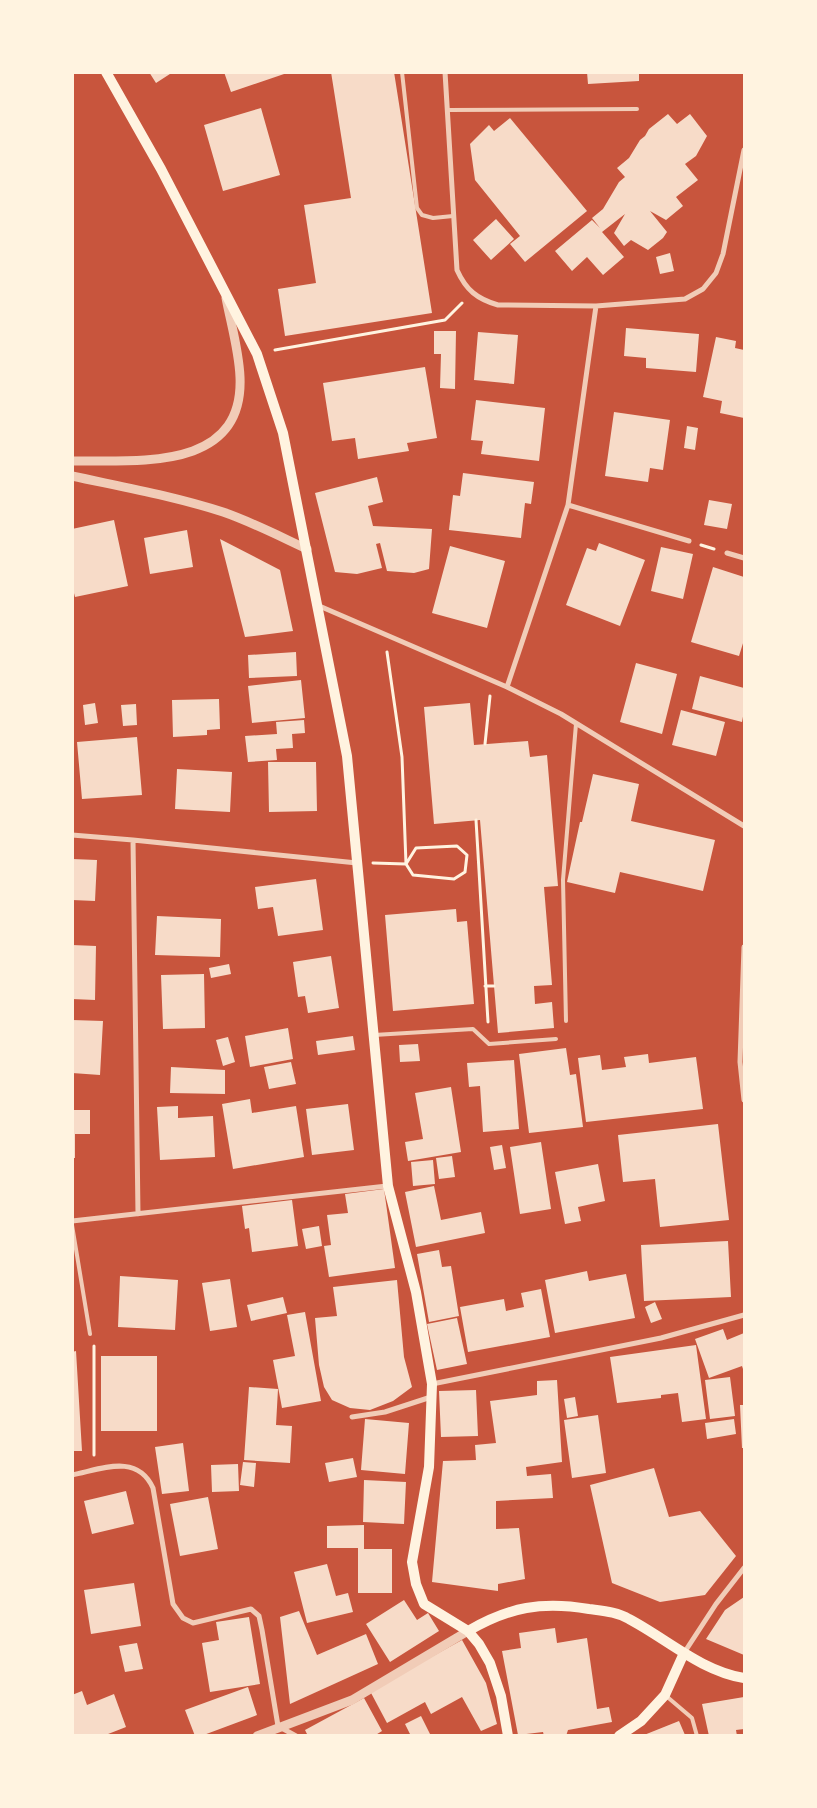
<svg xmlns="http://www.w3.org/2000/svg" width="817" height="1808" font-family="Arial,sans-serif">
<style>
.building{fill:#f7dbc8}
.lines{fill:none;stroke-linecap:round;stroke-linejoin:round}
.path{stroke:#fff3e0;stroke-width:3}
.service{stroke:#f1ccb7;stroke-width:4}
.minor{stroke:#f1ccb7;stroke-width:5}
.tertiary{stroke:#f1ccb7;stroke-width:9}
.secondary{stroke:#fff3e0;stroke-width:10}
</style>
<rect width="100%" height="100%" fill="#c8553d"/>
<path class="building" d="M149 72H173L156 83Z
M224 72H287V73L231 92Z
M331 72H394L432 313 285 336 278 289 316 283 304 205 351 198Z
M587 72H639V81L588 84Z
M261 108 280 175 223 191 204 125Z
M668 114 677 124 690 114 707 136 696 156 685 164 698 180 676 197 683 206 666 220 650 211 667 232 663 238 648 250 631 240 624 246 614 233 625 214 602 232 624 257 603 275 587 257 572 271 555 251 592 220 600 228 592 218 603 209 619 182 625 177 617 168 629 158 640 140 645 136 649 129Z
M510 118 587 211 525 262 510 244 520 236 475 180 470 144 489 125 494 131Z
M496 219 514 239 491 260 473 240Z
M670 253 674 271 660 274 656 257Z
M626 328 699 334 696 372 646 368V358L624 356Z
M434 331H456L455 389 440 388 441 354H434Z
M478 332 518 335 514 384 474 380Z
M716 337 736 341 735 348 744 350V418L720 413 722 401 703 397Z
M425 367 437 438 407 443 409 451 358 459 355 438 332 441 323 383Z
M476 400 545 408 539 461 481 454 483 441 471 440Z
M614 412 670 420 663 470 650 468 648 482 605 476Z
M687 426 698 428 695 450 684 448Z
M463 473 534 482 531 504 525 503 521 538 449 530 453 495 460 496Z
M377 477 383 502 368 506 373 526 432 529 429 569 414 573 387 571 380 543 376 544 382 568 357 574 335 572 315 493Z
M709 500 732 504 727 529 704 525Z
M114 520 128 586 75 597 72 585V529Z
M187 530 193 567 150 574 144 538Z
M220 539 280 570 293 631 245 637Z
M599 543 645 560 620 626 566 605 587 548 596 551Z
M450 546 505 561 487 628 432 613Z
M661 547 693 554 683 599 651 591Z
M713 567 744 577V640L739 656 691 642Z
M296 652 297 676 249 678 248 655Z
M636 663 677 674 662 734 620 722Z
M700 676 744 688V711L742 722 692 709Z
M301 680 305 718 252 723 248 686Z
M219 699 220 729 207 730V735L173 737 172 700Z
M95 703 98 723 85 725 83 705Z
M470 703 474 745 528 741 530 757 547 755 558 886 544 887 552 985 534 986 535 1004 552 1002 554 1028 498 1033 480 820 434 824 424 707Z
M136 704 137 725 123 726 121 705Z
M681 710 725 722 716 756 672 745Z
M304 720 305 733 292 734 293 748 276 749 277 760 248 762 245 736 277 734 276 722Z
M137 737 142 795 82 799 77 742Z
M268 762H316L317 811 269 812Z
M177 769 232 772 230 812 175 809Z
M593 774 639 784 631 821 715 840 703 891 620 872 615 893 567 882 580 822H582Z
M72 859 97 860 95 901 72 900Z
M316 879 323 930 278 936 273 907 258 909 255 887Z
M456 909 457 922 467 921 474 1004 393 1011 385 915Z
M157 916 221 919 220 957 155 955Z
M72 945 96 946 95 1000 72 999Z
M331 956 339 1008 308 1013 305 996 298 997 293 962Z
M229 964 231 974 211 978 209 968Z
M204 974 205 1028 163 1029 161 975Z
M72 1020 103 1021 100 1075 72 1073Z
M288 1028 293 1059 250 1067 245 1036Z
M353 1036 355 1050 318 1055 316 1041Z
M228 1037 235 1062 223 1066 216 1040Z
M418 1044 420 1061 400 1062 399 1045Z
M566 1048 570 1075 576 1074 583 1127 529 1133 519 1054Z
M648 1054 649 1063 696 1057 703 1109 586 1122 578 1058 600 1055 602 1070 626 1067 624 1057Z
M514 1060 519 1129 483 1132 480 1086 469 1087 467 1063Z
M291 1062 296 1084 269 1089 264 1067Z
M171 1067 225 1070V1094L170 1093Z
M451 1087 461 1152 408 1161 405 1142 423 1139 415 1093Z
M250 1099 252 1113 296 1106 304 1157 233 1169 222 1104Z
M348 1104 354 1150 312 1155 306 1109Z
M178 1106V1118L213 1116 215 1157 160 1160 157 1107Z
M72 1110H90V1134H75V1158H72Z
M718 1124 729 1220 660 1227 655 1179 623 1182 618 1135Z
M541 1142 551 1209 520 1214 510 1147Z
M502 1145 506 1168 494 1170 490 1147Z
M452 1156 455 1177 439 1179 436 1158Z
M433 1160 435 1184 413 1186 411 1162Z
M598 1164 605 1201 578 1207 581 1221 565 1224 555 1172Z
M434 1186 441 1220 481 1212 485 1233 416 1247 405 1192Z
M384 1189 395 1268 329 1277 324 1246 331 1245 327 1215 348 1213 345 1194Z
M292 1200 298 1246 252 1252 249 1228 245 1229 242 1206Z
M319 1226 322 1246 306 1249 302 1229Z
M728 1241 731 1297 644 1301 641 1245Z
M439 1250 442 1267 451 1266 459 1316 429 1322 417 1254Z
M587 1271 589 1281 626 1274 635 1318 555 1333 545 1280Z
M120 1276 178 1280 175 1330 118 1327Z
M230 1279 237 1327 210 1331 202 1283Z
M397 1280 404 1357 412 1387 393 1401 370 1410 350 1408 332 1400 324 1387 319 1365 315 1318 337 1316 333 1287Z
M541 1289 550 1337 468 1352 460 1307 504 1299 506 1311 524 1307 521 1293Z
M283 1297 287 1313 251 1321 247 1305Z
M655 1302 662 1319 651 1323 645 1307Z
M305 1312 321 1401 282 1408 273 1360 295 1356 287 1315Z
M457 1318 467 1364 437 1370 427 1324Z
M723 1329 727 1340 744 1333V1372L742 1366 709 1378 695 1339Z
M696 1345 706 1419 682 1422 678 1393 661 1395V1398L617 1403 610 1357Z
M76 1351 82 1451H72V1352Z
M101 1356H157V1431H101Z
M730 1377 735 1416 710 1419 705 1380Z
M557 1380 562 1462 526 1467 527 1476 551 1474 553 1498 496 1501V1529L519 1528 525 1579 498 1584V1591L432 1582 443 1461 476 1460 475 1445 496 1443 490 1401 537 1395V1381Z
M249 1387 278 1389 276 1425 292 1426 290 1463 244 1460Z
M476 1390 478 1436 441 1437 439 1391Z
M575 1397 578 1416 567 1418 564 1399Z
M740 1405H744V1448H742Z
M598 1415 606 1473 572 1478 564 1420Z
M365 1419 409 1423 405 1474 361 1470Z
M734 1419 736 1434 707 1439 705 1423Z
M183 1443 189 1491 162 1494 155 1447Z
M353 1458 357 1477 329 1482 325 1463Z
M243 1462 256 1463 254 1487 240 1485Z
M238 1464 239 1491 212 1492 211 1465Z
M654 1468 669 1517 700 1511 736 1556 705 1595 660 1602 612 1583 590 1485Z
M364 1480 406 1482 404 1524 363 1522Z
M126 1491 134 1524 92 1534 84 1501Z
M208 1497 218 1549 180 1556 170 1504Z
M364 1525V1549H392V1593H358V1548H327V1526Z
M327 1564 336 1596 348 1593 353 1612 307 1623 294 1572Z
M134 1583 141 1626 91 1634 84 1590Z
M744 1597V1655L706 1639 725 1610Z
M404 1600 417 1620 428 1613 439 1631 390 1662 366 1624Z
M299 1611 317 1655 366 1634 378 1664 290 1704 280 1617Z
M249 1617 260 1684 210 1692 202 1643 219 1640 216 1622Z
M555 1628 557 1643 587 1638 597 1709 609 1707 612 1722 568 1730 566 1736H544L543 1732 518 1735 502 1651 521 1648 519 1633Z
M462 1640 486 1683 497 1724 481 1731 462 1697 431 1714 425 1702 387 1723 370 1691Z
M137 1643 143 1669 125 1672 119 1646Z
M248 1687 257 1715 201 1736H195L185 1710Z
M82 1691 87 1705 114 1694 126 1727 103 1736H73L72 1695Z
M744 1697V1729L736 1730 737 1736H709L702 1704Z
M364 1698 382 1731 374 1736H308L305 1730Z
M421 1716 431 1736H411L405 1724Z
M679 1721 685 1735H644Z"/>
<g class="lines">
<path class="path" d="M275 350 445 320 462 303
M701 545 714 549
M485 744 490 696
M476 820 488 1022
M373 863 406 864 416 848 457 846 467 855 465 872 454 879 413 875 406 864 402 757 387 652
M485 986H494
M94 1455V1346"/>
<path class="service" d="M402 72 417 208 422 215 433 218 453 216
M448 110 637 109
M566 1021 563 880 576 724
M374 1035 473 1029 489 1044 556 1039
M72 1225 90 1334
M665 1695 692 1718 697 1736"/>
<path class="minor" d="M445 72 457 270C466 290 477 299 498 305L596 306 685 299 703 289 716 273 723 254 744 150
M568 505 689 541
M727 553 744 558
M317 605 507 687 561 714 744 826
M507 687 568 505 596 306
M72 835 133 840 357 863
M133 840 138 1214
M744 947 740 1062 744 1100
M72 1221 387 1186
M432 1384 661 1338 744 1315
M352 1417 385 1412 431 1397
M72 1475C102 1469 137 1453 153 1488L173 1604 183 1618 193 1623 251 1609 259 1616 262 1630 278 1726 296 1736
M684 1653 716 1604 744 1568"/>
<path class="tertiary" d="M72 461C138 460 244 472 240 377 239 351 231 324 226 298
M72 476C123 487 174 496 223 512 252 522 279 536 307 549
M257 1736 352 1700 468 1631"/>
<path class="secondary" d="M106 72 161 169 257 354 283 433 347 756 388 1186 416 1292 432 1384 429 1467 412 1562 416 1584 424 1604 468 1631 479 1644 490 1663 501 1696 508 1736
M468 1631C509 1607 542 1601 589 1609 603 1611 617 1612 629 1619 667 1639 701 1671 744 1678
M619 1736 641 1721 665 1695 684 1653"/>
</g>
<rect width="817" height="1808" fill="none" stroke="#fff3e0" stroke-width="148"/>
</svg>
